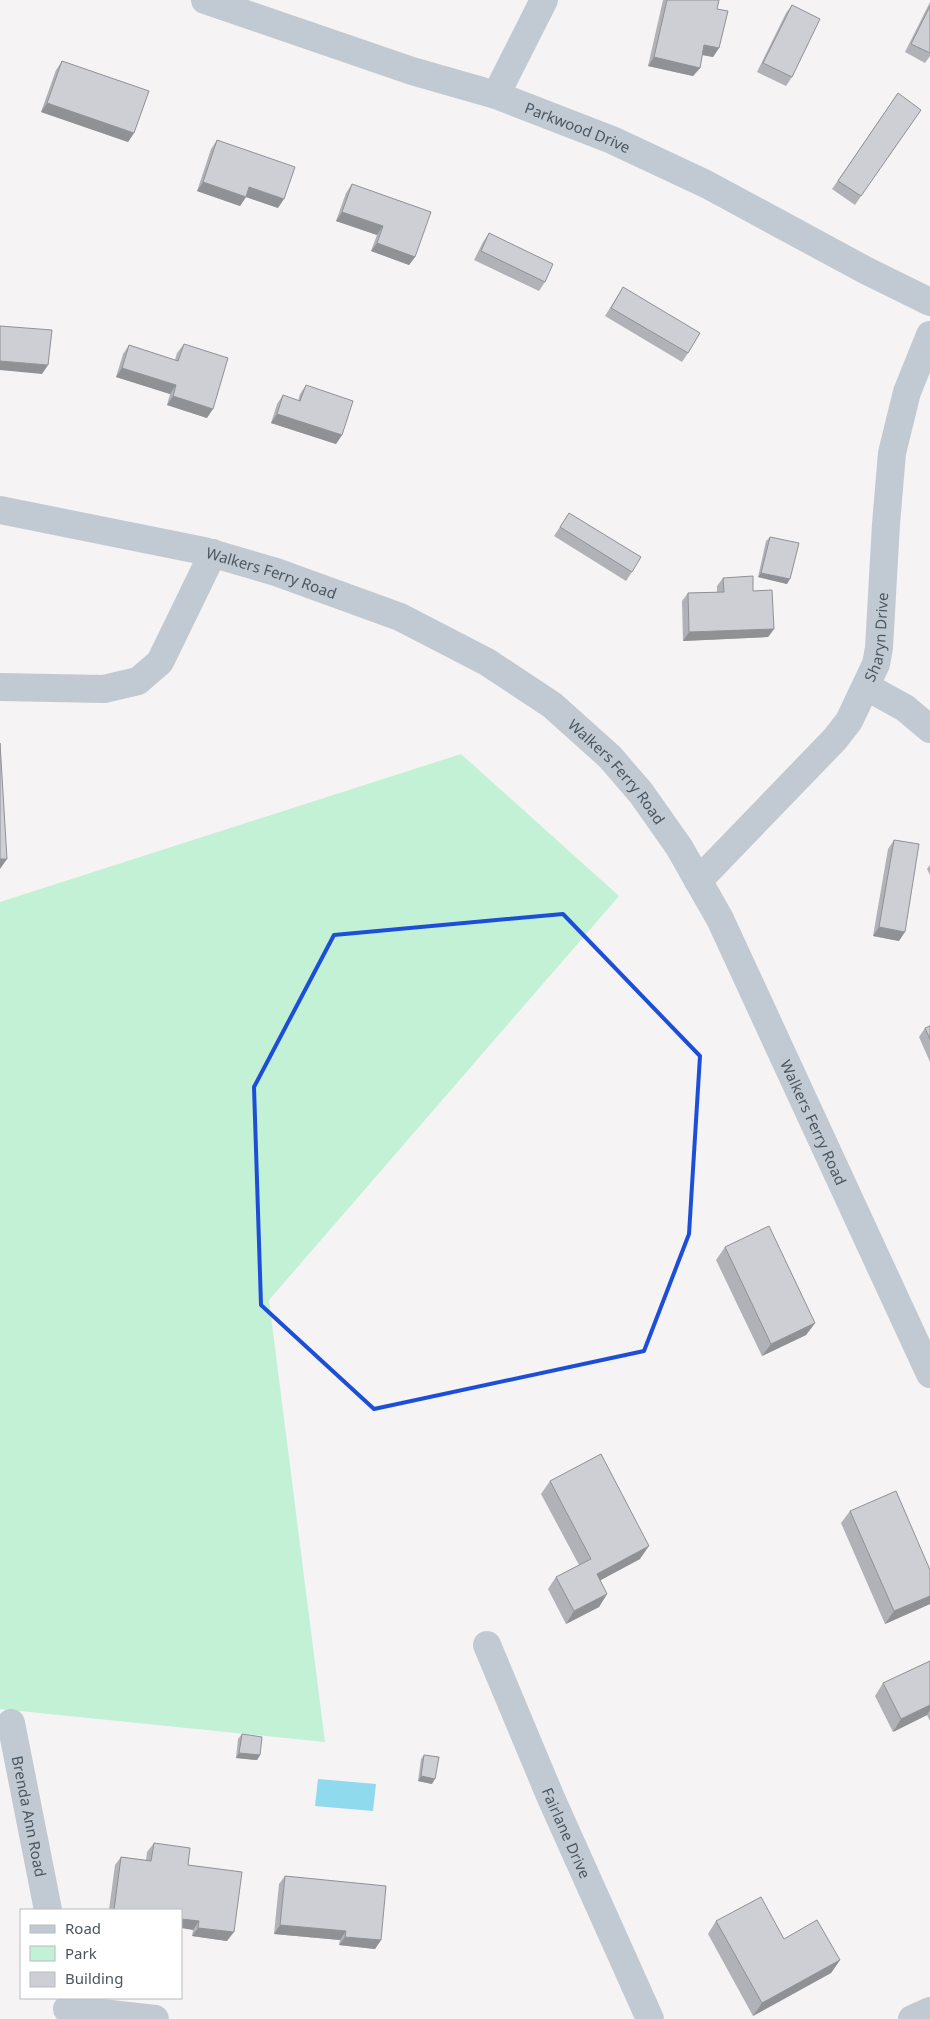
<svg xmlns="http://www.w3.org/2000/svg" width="930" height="2019" font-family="'Noto Sans',sans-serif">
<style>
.green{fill:#c3f1d5}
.water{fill:#90daee}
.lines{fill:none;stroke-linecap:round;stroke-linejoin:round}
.minor{stroke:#c1cad2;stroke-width:28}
.wall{fill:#b0b2b7}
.shaded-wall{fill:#909195}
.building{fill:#cdcfd5;stroke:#909195}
.marked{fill:none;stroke:#1d4ed8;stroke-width:4;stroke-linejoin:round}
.labels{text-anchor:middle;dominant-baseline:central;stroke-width:4;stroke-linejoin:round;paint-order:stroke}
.street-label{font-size:15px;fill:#4a5661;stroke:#fff}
</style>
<rect width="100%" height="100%" fill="#f5f3f3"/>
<path class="green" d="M461 754 619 896 269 1300 325 1742 0 1709V902Z"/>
<path class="water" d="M318 1779 376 1784 373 1811 315 1806Z"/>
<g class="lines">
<g class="minor">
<path id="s1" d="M205 0 412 71 496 95 612 140 706 184 865 270 930 302"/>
<path d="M496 95 544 0"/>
<path id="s2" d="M0 510 204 551 276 572 400 617 487 662 552 705 610 757 641 793 679 847 720 919 930 1374"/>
<path d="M0 687 104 689 138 681 160 662 213 553"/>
<path d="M867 687 905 708 930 729"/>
<path id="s3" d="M698 881 835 739 849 721 876 664 879 648 886 524 892 453 907 392 930 335"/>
<path id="s4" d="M487 1645 551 1798 650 2019"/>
<path id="s5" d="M11 1723 48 1910"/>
<path d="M67 2009 155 2019"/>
<path d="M912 2019 930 2011"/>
</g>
</g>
<path class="wall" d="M663 0H719L717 9 719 48 713 57 702 55 700 68 693 76 648 66Z
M930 2V56L925 63 905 52Z
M792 5V77L786 86 757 72 786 13Z
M62 61 134 133 128 142 41 112 56 70Z
M898 93 861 196 855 205 832 189Z
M217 140 278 208 246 197 240 206 197 191 211 149Z
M352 184 415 257 409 265 371 251 377 235 336 221 346 193Z
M489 233 545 282 539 291 474 260 483 242Z
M623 287 688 353 682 362 605 316Z
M184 344 207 418 167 405 170 394 116 377 123 354 129 345 175 360 177 353Z
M306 385 342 435 336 444 271 423 277 404 283 395 298 401 300 394Z
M569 513 632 572 626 581 554 536Z
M770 537 787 584 758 577 766 541Z
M723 578 753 591 774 629 768 637 683 641 682 601 688 593 717 592V586Z
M894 840 899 941 873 936 888 849Z
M930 865V875L927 869Z
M930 1026V1062L919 1037 925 1028Z
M725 1247 815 1323 806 1335 762 1356 716 1260Z
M550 1481 640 1559 600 1580 607 1594 599 1607 566 1624 548 1589 556 1577 579 1565 541 1494Z
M850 1511 930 1570V1604L885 1624 841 1523Z
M930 1661V1721L927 1715 893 1732 875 1696 883 1683Z
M242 1734 260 1755 257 1760 236 1758 238 1739Z
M424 1755 432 1784 418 1781 421 1759Z
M154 1843 188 1865 227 1941 192 1936 193 1930 181 1910H109L115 1865 121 1857 146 1860 147 1852Z
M285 1876 381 1940 375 1949 339 1945 340 1940 274 1934 279 1884Z
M716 1921 784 1939 840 1960 831 1973 753 2016 708 1934Z"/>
<path class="shaded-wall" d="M704 45 719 48 713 57 698 54Z
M654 57 700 68 693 76 648 66Z
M47 103 134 133 128 142 41 112Z
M203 182 246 197 240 206 197 191Z
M249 187 284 199 278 208 243 196Z
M342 212 383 226 377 235 336 221Z
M377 243 415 257 409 265 371 251Z
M0 361 48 365 42 374 0 370Z
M122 368 176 385 170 394 116 377Z
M173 396 213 409 207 418 167 405Z
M277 414 342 435 336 444 271 423Z
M761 573 790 579 787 584 758 577Z
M774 629 768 637 683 641 689 632Z
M0 859H7L0 869Z
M879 927 905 932 899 941 873 936Z
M815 1323 806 1335 762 1356 771 1344Z
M649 1546 640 1559 588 1587 597 1574Z
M607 1594 599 1607 566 1624 574 1611Z
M930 1596V1604L885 1624 894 1611Z
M930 1705V1710L927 1715 893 1732 901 1719Z
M239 1753 260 1755 257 1760 236 1758Z
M421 1776 435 1779 432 1784 418 1781Z
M181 1919 199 1921 193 1930 181 1928Z
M280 1925 346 1931 340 1940 274 1934Z
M198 1928 234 1932 227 1941 192 1936Z
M345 1937 381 1940 375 1949 339 1945Z
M840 1960 831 1973 753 2016 762 2003Z"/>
<path class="building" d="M667 0H719L717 9 728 11 719 48 704 45 700 68 654 57Z
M792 5 820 19 792 77 763 63Z
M930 6V53L911 44Z
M62 61 149 91 134 133 47 103Z
M898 93 921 110 861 196 838 181Z
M217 140 295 167 284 199 249 187 246 197 203 182Z
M352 184 431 212 415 257 377 243 383 226 342 212Z
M489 233 553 264 545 282 481 251Z
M623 287 700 333 688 353 611 308Z
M0 326 52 330 48 365 0 361Z
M184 344 228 358 213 409 173 396 176 385 122 368 129 345 178 361Z
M306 385 353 401 342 435 277 414 283 395 300 401Z
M569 513 641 557 632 572 560 527Z
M770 537 799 543 790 579 761 573Z
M753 576V591L772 590 774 629 689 632 688 593 724 592 723 578Z
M0 743 7 859H0Z
M894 840 919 844 905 932 879 927Z
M930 1026V1039L925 1028Z
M769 1226 815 1323 771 1344 725 1247Z
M601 1454 649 1546 597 1574 607 1594 574 1611 556 1577 591 1559 550 1481Z
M896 1491 930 1570V1596L894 1611 850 1511Z
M930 1661V1705L901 1719 883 1683Z
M242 1734 262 1737 260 1755 239 1753Z
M424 1755 439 1757 435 1779 421 1776Z
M154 1843 190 1848 188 1865 242 1872 234 1932 198 1928 199 1921 181 1919V1910H114L121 1857 151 1861Z
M285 1876 386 1886 381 1940 345 1937 346 1931 280 1925Z
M761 1897 784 1939 817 1920 840 1960 762 2003 716 1921Z"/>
<path class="marked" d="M563 914 700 1056 689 1234 644 1351 374 1409 261 1305 254 1087 334 935Z"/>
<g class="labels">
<g class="street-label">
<text stroke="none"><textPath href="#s1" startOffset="394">Parkwood Drive</textPath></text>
<text stroke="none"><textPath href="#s2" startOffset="279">Walkers Ferry Road</textPath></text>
<text stroke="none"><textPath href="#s3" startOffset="310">Sharyn Drive</textPath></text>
<text stroke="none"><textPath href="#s2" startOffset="684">Walkers Ferry Road</textPath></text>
<text stroke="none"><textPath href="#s2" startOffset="1089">Walkers Ferry Road</textPath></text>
<text stroke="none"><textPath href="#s5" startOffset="95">Brenda Ann Road</textPath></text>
<text stroke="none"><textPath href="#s4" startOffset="204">Fairlane Drive</textPath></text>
</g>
</g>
<rect x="20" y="1909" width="162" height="90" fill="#ffffff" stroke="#b7bbc0"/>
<rect x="30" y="1925" width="25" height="8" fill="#c1cad2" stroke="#b7bbc0"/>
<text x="65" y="1934" font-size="15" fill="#4a5661">Road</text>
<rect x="30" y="1946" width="25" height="15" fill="#c3f1d5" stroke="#b7bbc0"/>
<text x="65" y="1959" font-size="15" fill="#4a5661">Park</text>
<rect x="30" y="1972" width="25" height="15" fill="#cdcfd5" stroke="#b7bbc0"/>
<text x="65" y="1984" font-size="15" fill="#4a5661">Building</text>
</svg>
